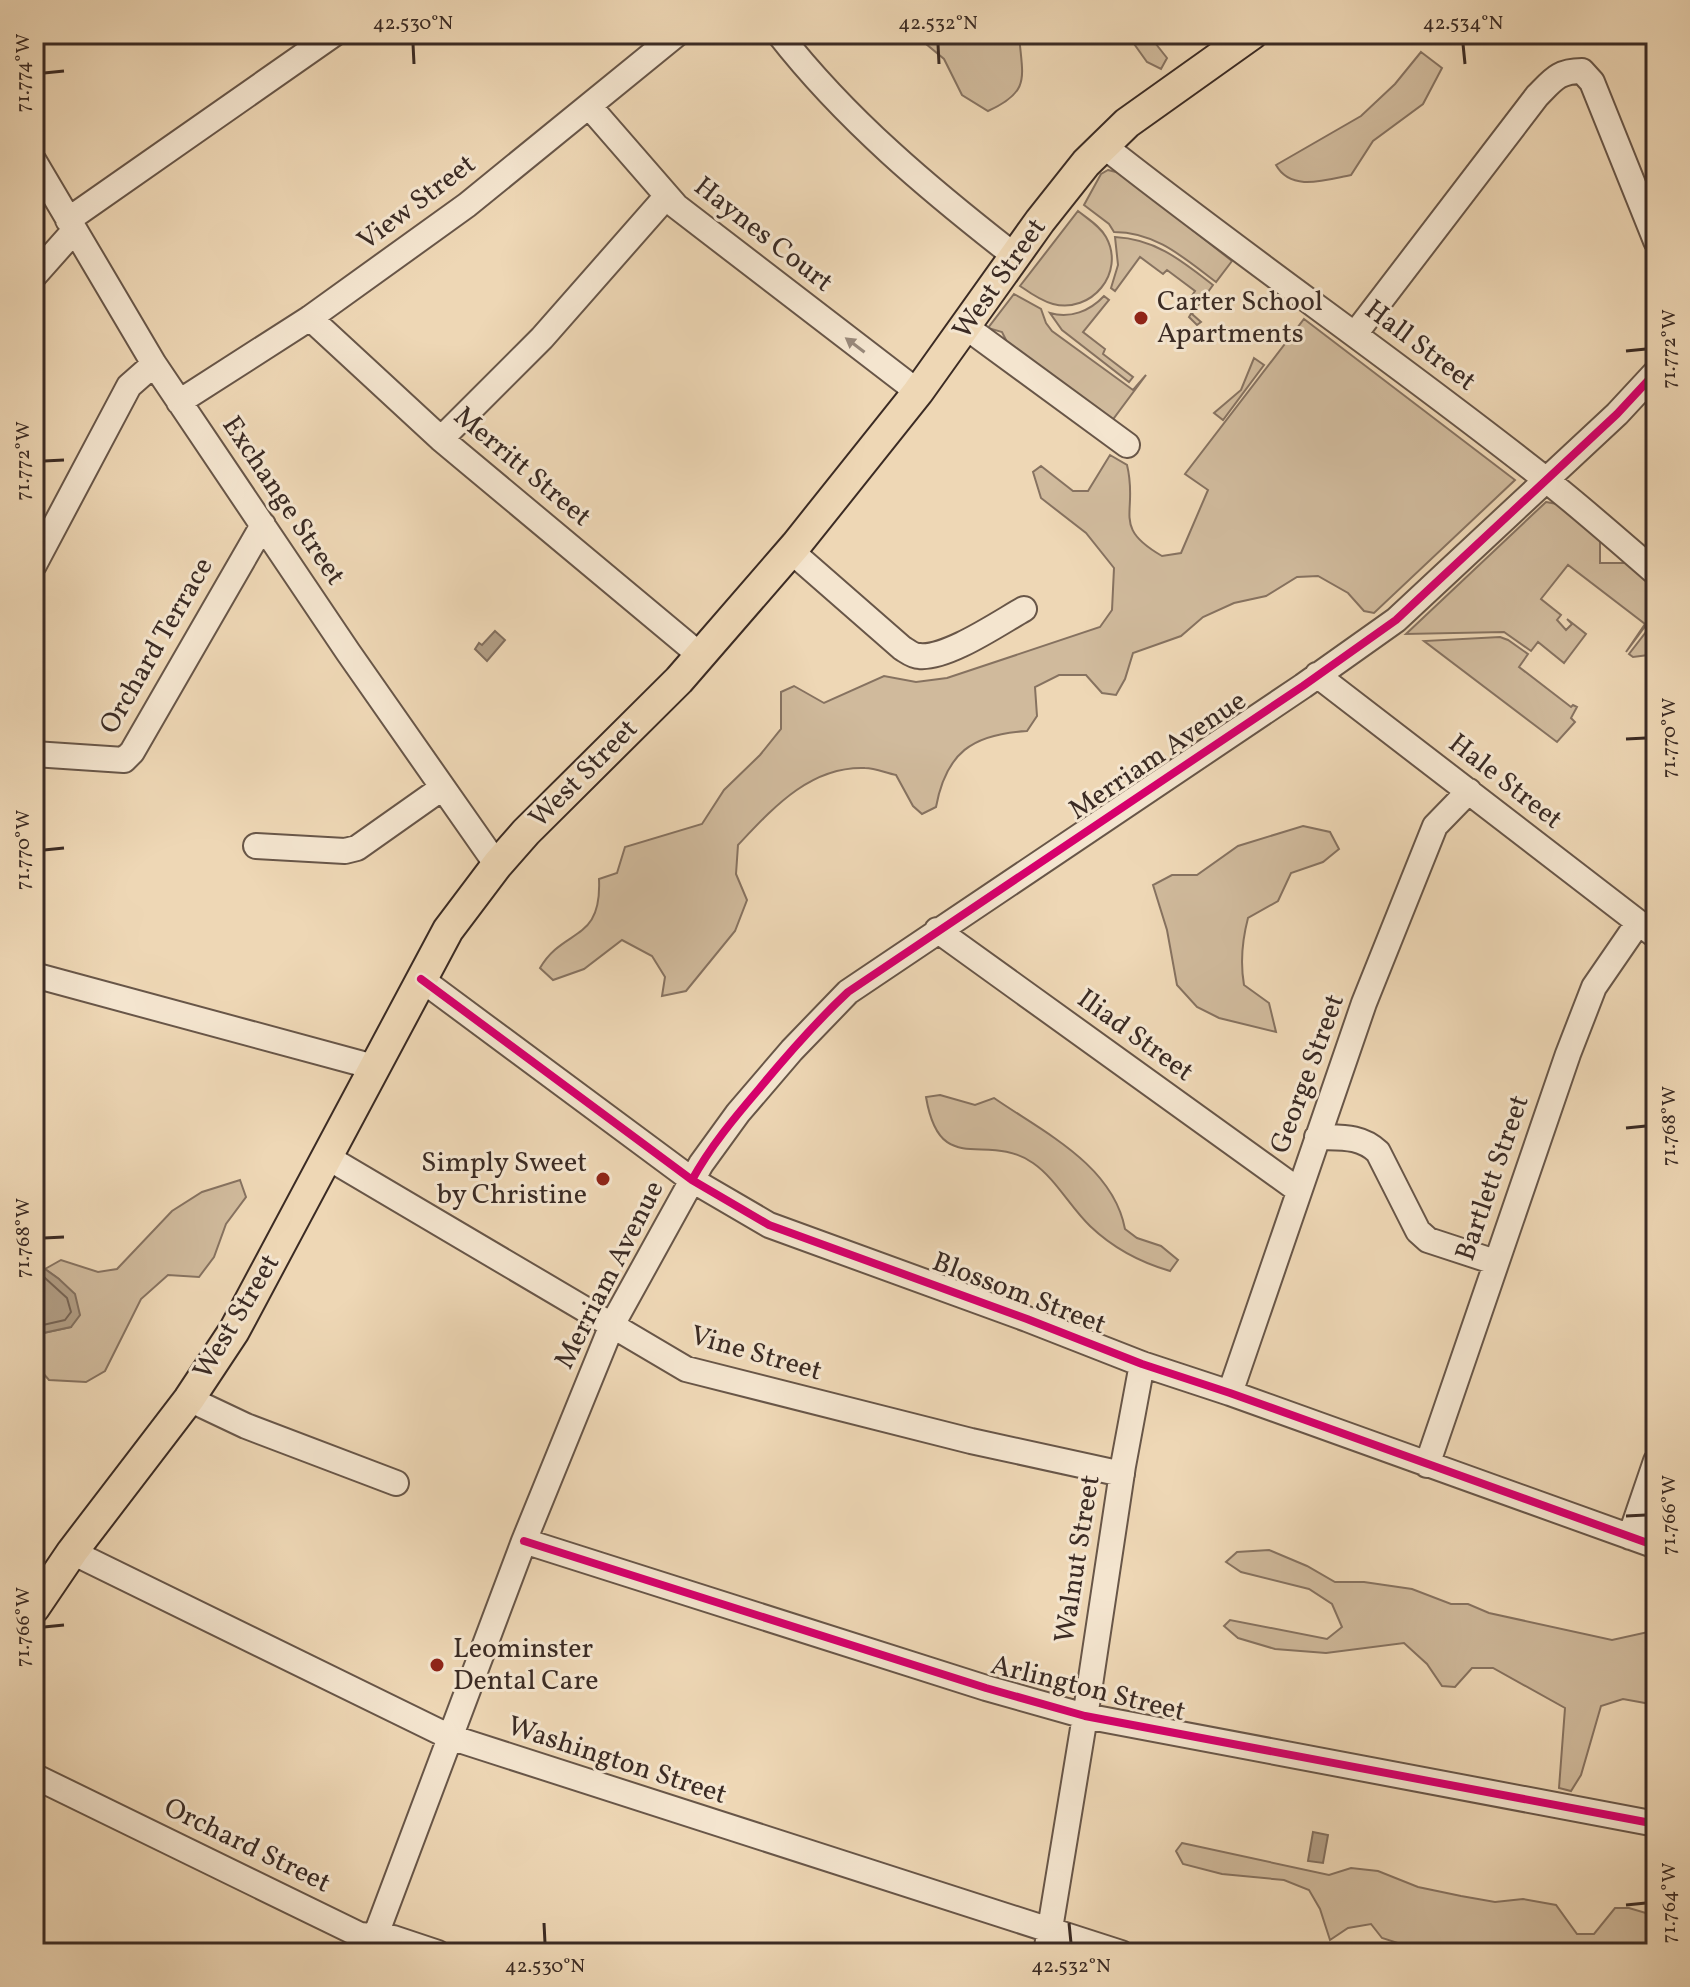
<svg xmlns="http://www.w3.org/2000/svg" width="1690" height="1987" font-family="Vollkorn,serif">
<style>
.green{fill:#d0ba9c;stroke:#867260;stroke-width:2}
.water{fill:#b19d84;stroke:#826f5e;stroke-width:2}
.lines{fill:none;stroke-linecap:round;stroke-linejoin:round}
.shore{stroke:#766454;stroke-width:2}
.minor-casing{stroke:#685648;stroke-width:28}
.major-casing{stroke:#3b2b24;stroke-width:34}
.minor{stroke:#f4e5cf;stroke-width:24}
.major{stroke:#eed7b5;stroke-width:30}
.cycleway-casing{stroke:#f4e5cf;stroke-width:13}
.cycleway{stroke:#d6006c;stroke-width:8}
.oneway{fill:#98887a}
.ticks{fill:none;stroke:#3b2b24;stroke-width:3}
.poi-dot{fill:#8f2418;stroke:#f4e5cf;stroke-width:3}
.labels{text-anchor:middle;dominant-baseline:central;stroke-width:6;stroke-linejoin:round;paint-order:stroke}
.street-label{font-size:28px;fill:#3b2b24;stroke:#f4e5cf}
.poi-label{font-size:28px;fill:#3b2b24;stroke:#f4e5cf;text-anchor:start}
.neatline{fill:none;stroke:#3b2b24;stroke-width:3}
.ticks-label{font-size:20px;text-anchor:middle;fill:#3b2b24}
</style>
<rect width="100%" height="100%" fill="#eed7b5"/>
<filter id="stains"><feTurbulence type="fractalNoise" baseFrequency=".0025" numOctaves="4"/><feColorMatrix values="0 0 0 0 .2 0 0 0 0 .09 0 0 0 0 .02 0 0 0 .5 -.17"/></filter>
<radialGradient id="worn" r=".72"><stop offset=".6" stop-color="#630" stop-opacity="0"/><stop offset="1" stop-color="#630" stop-opacity=".3"/></radialGradient>
<path class="green" d="M914 34H1019C1022 77 1032 91 988 111L962 95 944 59Z
M1127 34H1148L1167 58 1161 69 1147 62Z
M1421 52 1442 68 1423 104 1373 141 1351 175C1325 180 1291 192 1276 165L1361 116 1395 84Z
M1108 170 1120 173 1232 261 1216 282C1184 258 1156 232 1114 232L1109 224 1084 205 1101 174Z
M1078 211C1088 219 1100 226 1106 237 1126 273 1091 314 1053 304 1041 301 1030 293 1020 286Z
M1115 237C1156 239 1182 261 1213 285L1192 314 1201 322 1197 325 1189 317 1192 312 1185 306 1195 291 1167 270 1163 274 1140 257 1115 291 1111 288 1118 265Z
M1014 294 1041 309 1046 323 1052 331 1133 390 1146 375 1111 422 1007 342 1002 332 988 328Z
M1104 296 1109 300 1083 332 1105 349 1103 354 1133 377 1129 382 1062 330 1050 313C1070 319 1090 311 1104 296Z
M1304 319 1515 480 1374 613 1364 611 1348 593 1318 576 1297 577 1266 596 1234 603 1203 617 1181 636 1133 653 1125 679 1116 695 1102 693 1086 675H1059L1035 687 1037 716 1027 731C972 734 946 753 936 807L922 814 913 806 896 775C886 773 875 768 865 768 810 766 773 808 738 845L736 874 747 900 735 931 686 991 662 996 665 977 652 956 622 940 584 969 553 980 540 968C564 927 602 943 599 879L617 873 625 847 702 824 724 790 760 755 781 729V692L794 686 824 703 884 676 916 682 947 678 1100 627 1112 610 1114 568 1086 533 1041 498 1033 472 1041 466 1073 491H1088L1110 455 1127 465C1139 513 1110 526 1162 556L1181 553 1208 490 1185 474Z
M1254 358 1264 365 1223 420 1214 413 1241 390Z
M1546 502 1557 504 1600 537V563H1632L1656 579V606L1651 613 1652 617 1626 652 1645 624 1568 565 1541 599 1561 615 1557 620 1566 630 1572 624 1567 619 1586 634 1564 663 1538 642 1531 651 1504 632 1406 634Z
M1656 619V654L1633 657 1629 654Z
M1500 637 1508 640 1528 654 1519 667 1571 707 1573 705 1577 707 1571 718 1575 722 1557 742 1424 641Z
M1303 826 1330 832 1339 849 1323 862 1291 873 1278 901 1248 918C1242 941 1240 962 1244 985L1269 1003 1276 1032 1219 1018 1197 1007 1177 985 1167 930 1153 885 1172 875H1197L1238 846Z
M940 1095 975 1105 994 1098C1043 1132 1113 1165 1125 1229L1137 1238 1161 1246 1178 1260 1170 1271C1139 1262 1113 1248 1090 1226 1070 1207 1056 1179 1033 1163 986 1130 940 1180 926 1097Z
M240 1180 246 1197 226 1224 214 1257 199 1277 168 1275 141 1299 105 1371 86 1382 49 1380 34 1363V1335L71 1327 59 1279 45 1269 61 1260 98 1272 117 1269 172 1211 202 1192Z
M1269 1550 1307 1566 1335 1582H1364L1412 1589 1451 1604H1468L1489 1613 1612 1640 1648 1632 1656 1634V1705L1623 1699 1601 1706 1581 1775 1571 1791 1559 1788 1565 1708 1493 1668H1472L1455 1687 1442 1686 1427 1664 1404 1643 1326 1653 1275 1649 1238 1638 1224 1626 1230 1620 1327 1639 1342 1627 1332 1604 1309 1589 1241 1572 1226 1562 1237 1552Z
M1182 1843 1329 1875 1351 1868 1378 1871 1418 1887 1461 1896 1495 1902 1523 1899 1556 1905 1577 1934H1594L1615 1908H1629L1656 1916V1953H1429L1382 1938 1371 1924 1348 1928 1330 1940 1320 1909 1309 1890 1284 1880 1222 1874 1183 1864 1176 1851Z"/>
<path class="water" d="M495 631 505 640 487 661 475 649 479 643 482 645Z
M34 1255 45 1269 59 1279 75 1294 80 1315 71 1327 34 1335Z
M1313 1832 1328 1835 1323 1863 1308 1861Z"/>
<g class="lines">
<path class="shore" d="M34 1268 67 1298 71 1312 65 1320 34 1327"/>
<g class="minor-casing">
<path id="minor" d="M779 34C846 120 930 190 1016 257
M589 106 676 206 918 392
M1104 146C1248 260 1400 364 1545 479 1583 509 1619 541 1656 573
M34 161 154 364 348 652 497 865
M68 220 334 34
M34 276 74 231
M310 318 441 439 701 656
M966 327 1127 445
M1355 334 1537 96C1553 80 1558 71 1582 71L1592 82 1656 241
M179 402 310 318 467 205 677 34
M441 439 542 338 666 197
M791 551 902 648C907 651 913 656 919 656 947 659 999 623 1024 609
M34 565 129 386 154 364
M1317 675 1656 936
M34 754 124 760 132 752 263 525
M256 846 345 851 357 848 442 788
M937 930 1298 1190
M34 975 374 1067
M421 979 692 1180 769 1225 1027 1319 1142 1364 1230 1393 1656 1546
M1317 1137C1340 1138 1360 1135 1378 1152L1418 1231 1428 1240 1495 1262
M327 1157 686 1369 971 1441 1122 1474
M1230 1393 1364 1003 1435 826 1469 791
M189 1399 246 1426 396 1483
M1427 1465 1568 1054 1594 987 1638 923
M1630 1537 1656 1461
M524 1541 986 1688 1085 1716 1656 1824
M72 1552 450 1737 1121 1953
M34 1776 360 1935 393 1938 438 1953
M369 1953 524 1541 612 1325 701 1164 738 1113 792 1050 848 992 1303 686 1396 620 1617 414 1656 372
M1046 1953 1088 1698 1123 1466 1142 1364"/>
</g>
<g class="major-casing">
<path id="major" d="M34 1608 72 1552 189 1399 234 1331 448 930 497 865 526 832 679 680 796 545 918 392 1040 221 1086 163 1127 123 1252 34"/>
</g>
<use href="#minor" class="minor"/>
<use href="#major" class="major"/>
<g class="cycleway-casing">
<path id="cycleway" d="M421 979 692 1180 769 1225 1027 1319 1142 1364 1230 1393 1656 1546
M692 1180C710 1147 735 1117 759 1089 787 1055 816 1022 848 992L1303 686 1396 620 1617 414 1656 372
M524 1541 986 1688 1085 1716 1656 1824"/>
</g>
<use href="#cycleway" class="cycleway"/>
</g>
<defs><path id="oneway-solid" d="M-6-.8H1V-3.2L6.5 0L1 3.2V.8H-6Z" transform="scale(2)"/></defs>
<use class="oneway" href="#oneway-solid" transform="translate(855 345) rotate(-143)"/>
<path class="ticks" d="M413 44 414 64M938 44 939 64M1463 44 1465 64M44 73 64 71M1626 351 1646 349M44 461 64 460M1626 739 1646 738M44 850 64 848M1626 1128 1646 1126M44 1238 64 1237M1626 1516 1646 1515M44 1627 64 1625M1626 1905 1646 1903M544 1923 545 1943M1069 1923 1071 1943"/>
<g class="poi-dot">
<circle cx="1141" cy="318" r="8"/>
<circle cx="603" cy="1179" r="8"/>
<circle cx="437" cy="1665" r="8"/>
</g>
<g class="labels">
<g class="street-label">
<text transform="translate(417 203) rotate(-37)">View Street</text>
<text transform="translate(763 235) rotate(38)">Haynes Court</text>
<text transform="translate(1000 279) rotate(-55)">West Street</text>
<text transform="translate(1420 346) rotate(37)">Hall Street</text>
<text transform="translate(522 467) rotate(40)">Merritt Street</text>
<text transform="translate(283 501) rotate(56)">Exchange Street</text>
<text transform="translate(157 646) rotate(-60)">Orchard Terrace</text>
<text transform="translate(1158 756) rotate(-34)">Merriam Avenue</text>
<text transform="translate(584 774) rotate(-45)">West Street</text>
<text transform="translate(1505 782) rotate(38)">Hale Street</text>
<text transform="translate(1135 1036) rotate(36)">Iliad Street</text>
<text transform="translate(1308 1074) rotate(-70)">George Street</text>
<text transform="translate(1493 1178) rotate(-71)">Bartlett Street</text>
<text transform="translate(610 1275) rotate(-63)">Merriam Avenue</text>
<text transform="translate(1019 1294) rotate(21)">Blossom Street</text>
<text transform="translate(237 1317) rotate(-59)">West Street</text>
<text transform="translate(756 1354) rotate(16)">Vine Street</text>
<text transform="translate(1078 1559) rotate(-81)">Walnut Street</text>
<text transform="translate(1088 1689) rotate(14)">Arlington Street</text>
<text transform="translate(617 1761) rotate(18)">Washington Street</text>
<text transform="translate(247 1846) rotate(26)">Orchard Street</text>
</g>
<g class="poi-label">
<text x="1157" y="302">Carter School<tspan x="1157" dy="32">Apartments</tspan></text>
<text x="587" y="1163" text-anchor="end">Simply Sweet<tspan x="587" dy="32">by Christine</tspan></text>
<text x="453" y="1649">Leominster<tspan x="453" dy="32">Dental Care</tspan></text>
</g>
</g>
<rect width="1690" height="1987" fill="none" stroke="#eed7b5" stroke-width="88"/>
<rect x="44" y="44" width="1602" height="1899" class="neatline"/>
<g class="ticks-label">
<text x="413" y="29">42.530°N</text>
<text x="938" y="29">42.532°N</text>
<text x="1463" y="29">42.534°N</text>
<text transform="translate(22 73) rotate(-90)" y="7">71.774°W</text>
<text transform="translate(1668 349) rotate(-90)" y="7">71.772°W</text>
<text transform="translate(22 461) rotate(-90)" y="7">71.772°W</text>
<text transform="translate(1668 738) rotate(-90)" y="7">71.770°W</text>
<text transform="translate(22 850) rotate(-90)" y="7">71.770°W</text>
<text transform="translate(1668 1126) rotate(-90)" y="7">71.768°W</text>
<text transform="translate(22 1238) rotate(-90)" y="7">71.768°W</text>
<text transform="translate(1668 1515) rotate(-90)" y="7">71.766°W</text>
<text transform="translate(22 1627) rotate(-90)" y="7">71.766°W</text>
<text transform="translate(1668 1903) rotate(-90)" y="7">71.764°W</text>
<text x="545" y="1972">42.530°N</text>
<text x="1071" y="1972">42.532°N</text>
</g>
<rect width="100%" height="100%" filter="url(#stains)"/>
<rect width="100%" height="100%" fill="url(#worn)"/>
</svg>
